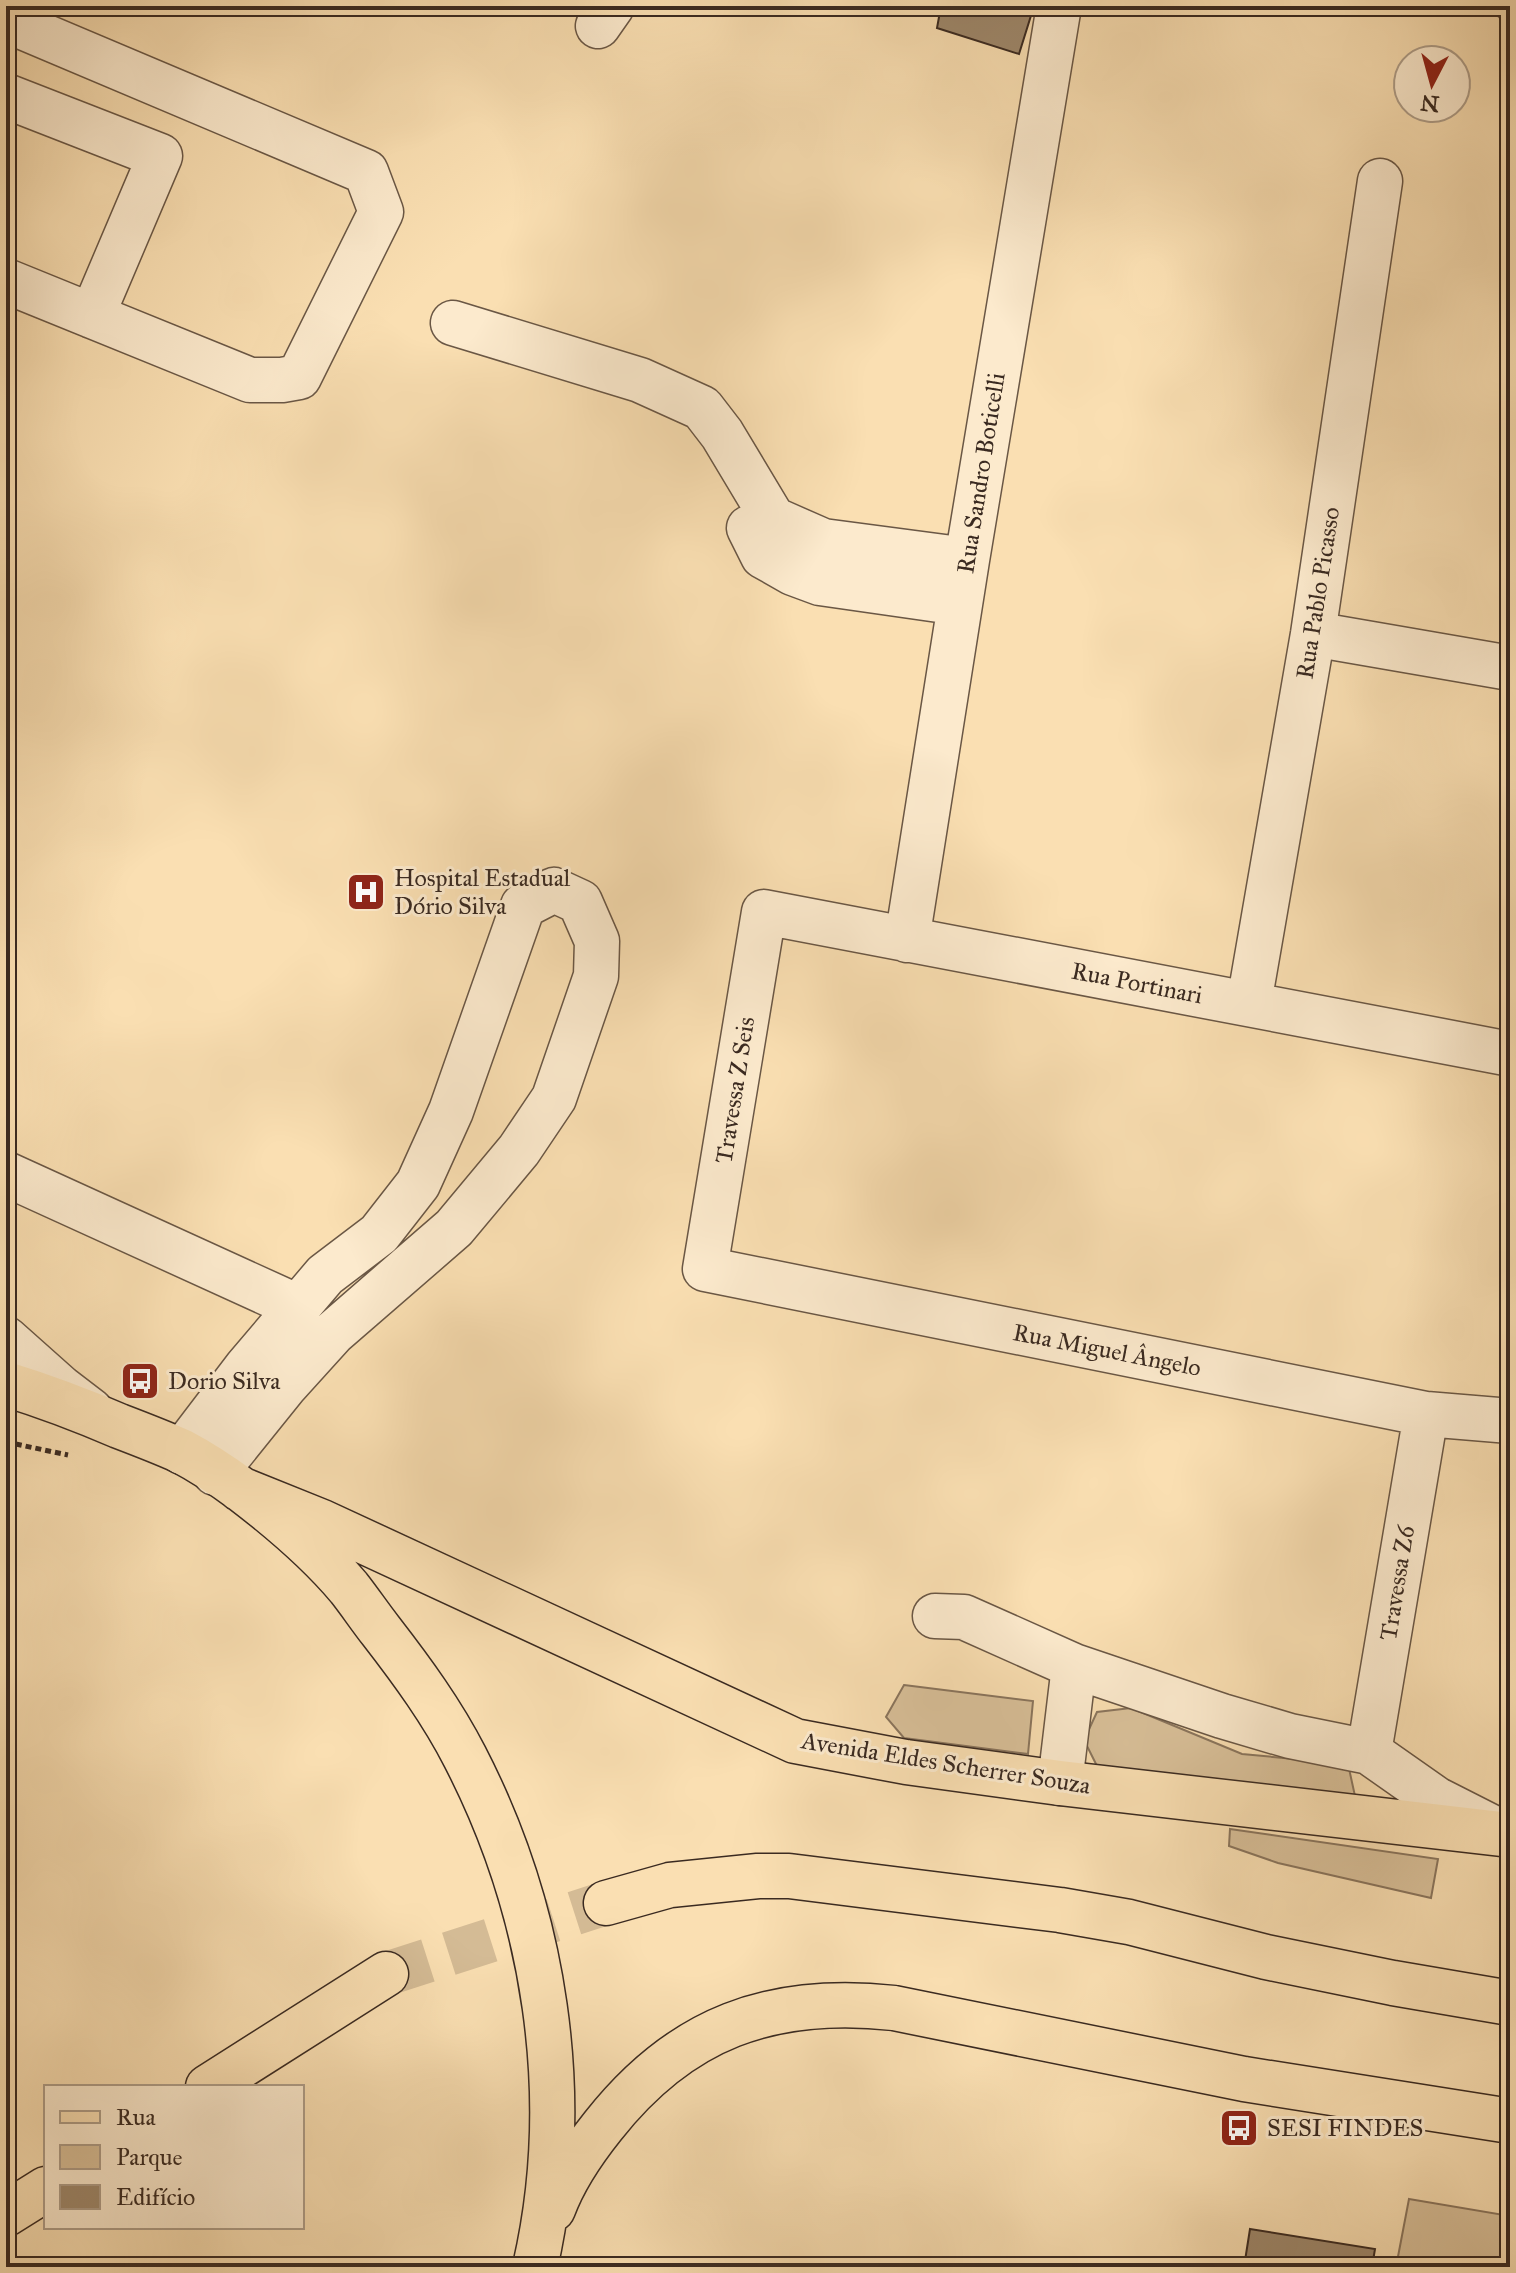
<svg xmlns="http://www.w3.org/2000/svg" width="1516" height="2273" font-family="'IM FELL Great Primer',serif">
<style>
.green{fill:#d9c099;stroke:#8a755d;stroke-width:2}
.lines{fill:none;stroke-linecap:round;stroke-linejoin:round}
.stream{stroke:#86715b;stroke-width:12}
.building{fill:#9e886c;stroke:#3a2a21;stroke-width:2}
.major-tunnel{stroke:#d4bb95;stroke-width:44;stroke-dasharray:44 22;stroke-linecap:butt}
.minor-casing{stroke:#6a5745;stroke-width:47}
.major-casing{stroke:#3a2a21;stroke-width:47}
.path{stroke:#3a2a21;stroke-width:5;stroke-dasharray:6 4;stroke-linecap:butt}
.minor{stroke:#fceacd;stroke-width:44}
.major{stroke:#fadfb2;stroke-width:44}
.labels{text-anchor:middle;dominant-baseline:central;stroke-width:6;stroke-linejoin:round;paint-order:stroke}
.street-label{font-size:24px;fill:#3a2a21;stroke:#fceacd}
.poi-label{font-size:24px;fill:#3a2a21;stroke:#fceacd;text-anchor:start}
</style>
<rect width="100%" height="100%" fill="#fadfb2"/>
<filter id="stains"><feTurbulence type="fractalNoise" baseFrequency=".0025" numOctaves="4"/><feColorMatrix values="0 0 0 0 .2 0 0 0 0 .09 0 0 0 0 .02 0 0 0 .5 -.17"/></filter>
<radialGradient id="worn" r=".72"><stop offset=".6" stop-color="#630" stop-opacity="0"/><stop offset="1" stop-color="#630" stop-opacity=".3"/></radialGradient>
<path class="green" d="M904 1685 1033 1701 1028 1754 904 1738 886 1717Z
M1131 1708 1242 1754 1348 1764 1355 1796 1098 1768 1084 1740 1097 1712Z
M1230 1829 1438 1859 1431 1898 1278 1863 1229 1846Z
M1409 2199 1510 2216V2267H1396Z"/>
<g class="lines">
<path class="stream" d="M1495 6 1510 21"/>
</g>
<path class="building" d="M941 6H1034L1019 54 937 28Z
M1250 2229 1375 2249 1372 2267H1244Z"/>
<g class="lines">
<path class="major-tunnel" d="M386 1974 606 1903"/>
<g class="minor-casing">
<path id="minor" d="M6 20 366 172 381 212 299 377 282 380H250L6 281
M598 26 612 6
M6 96 160 156 92 316
M453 323 640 380 702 408 722 434 773 519 823 541 967 560
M749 528 763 556 793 573 820 583 960 603
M1313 634 1510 668
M907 940 967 560 1059 6
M1249 1003 1313 634 1380 181
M1510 1054 764 912 705 1269 1426 1414 1510 1421
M6 1174 298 1307
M6 1339 61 1388 91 1411
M182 1452 246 1368 325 1275 379 1234 418 1184 451 1111 523 906 554 890 580 902 597 941 596 976 554 1098 519 1150 454 1228 333 1333 285 1386 215 1473
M935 1616 964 1617 1074 1666 1222 1716 1290 1736 1369 1752 1436 1799 1503 1833
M1369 1752 1426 1414
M1060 1783 1074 1666"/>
</g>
<g class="major-casing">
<path id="major" d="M6 1384C45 1396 82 1410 119 1426 140 1434 161 1442 181 1451 202 1462 223 1476 242 1490 280 1519 318 1551 349 1588 360 1602 370 1617 381 1631 412 1671 442 1712 465 1757 545 1912 574 2096 535 2267
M240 1489 322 1522 795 1741 906 1762 1060 1783 1510 1835
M606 1903 670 1885 758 1876H789L1060 1910 1129 1922 1266 1957 1393 1983 1510 2003
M208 2087 386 1974
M553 2209C564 2179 583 2151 603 2126 681 2027 771 1995 894 2008L1244 2079 1510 2121
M6 2214 46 2189"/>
</g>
<path class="path" d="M6 1442 68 1455"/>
<use href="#minor" class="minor"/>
<use href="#major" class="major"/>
</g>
<defs>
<g id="hospital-square" transform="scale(2)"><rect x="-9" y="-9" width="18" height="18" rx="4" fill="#8f2418" stroke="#fceacd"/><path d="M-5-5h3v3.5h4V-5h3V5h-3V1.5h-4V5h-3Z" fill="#fff"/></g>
<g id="bus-square" transform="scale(2)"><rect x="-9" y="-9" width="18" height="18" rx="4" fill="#8f2418" stroke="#fceacd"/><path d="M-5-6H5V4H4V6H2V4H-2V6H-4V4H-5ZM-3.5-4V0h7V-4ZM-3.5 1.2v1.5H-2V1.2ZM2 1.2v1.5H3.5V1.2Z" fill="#fff"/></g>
</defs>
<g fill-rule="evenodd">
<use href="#hospital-square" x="366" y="892"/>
<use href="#bus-square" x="140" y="1381"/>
<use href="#bus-square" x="1239" y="2128"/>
</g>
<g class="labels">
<g class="street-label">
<text transform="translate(981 473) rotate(-81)">Rua Sandro Boticelli</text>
<text transform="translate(1318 593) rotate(-81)">Rua Pablo Picasso</text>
<text transform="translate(1137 983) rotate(11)">Rua Portinari</text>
<text transform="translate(735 1090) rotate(-81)">Travessa Z Seis</text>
<text transform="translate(1107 1350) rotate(11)">Rua Miguel Ângelo</text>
<text transform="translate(1397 1583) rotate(-81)">Travessa Z6</text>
<text transform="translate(946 1763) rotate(9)">Avenida Eldes Scherrer Souza</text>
</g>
<g class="poi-label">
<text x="394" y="878">Hospital Estadual<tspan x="394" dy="28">Dório Silva</tspan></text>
<text x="168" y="1381">Dorio Silva</text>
<text x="1267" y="2128">SESI FINDES</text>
</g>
</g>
<rect width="1516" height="2273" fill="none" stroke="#fadfb2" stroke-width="32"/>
<rect x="8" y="8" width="1500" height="2257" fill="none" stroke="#3a2a21" stroke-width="4"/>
<rect x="16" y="16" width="1484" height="2241" fill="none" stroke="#3a2a21" stroke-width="2"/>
<rect x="44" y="2085" width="260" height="144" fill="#fceacd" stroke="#ae9d88" stroke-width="2"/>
<rect x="60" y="2111" width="40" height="12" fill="#fadfb2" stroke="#ae9d88" stroke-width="2"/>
<text x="116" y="2125" font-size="24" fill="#3a2a21">Rua</text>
<rect x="60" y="2145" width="40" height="24" fill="#d9c099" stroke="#ae9d88" stroke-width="2"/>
<text x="116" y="2165" font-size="24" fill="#3a2a21">Parque</text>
<rect x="60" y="2185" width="40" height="24" fill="#9e886c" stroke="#ae9d88" stroke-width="2"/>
<text x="116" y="2205" font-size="24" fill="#3a2a21">Edifício</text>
<g transform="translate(1432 84) rotate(186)"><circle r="38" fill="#fceacd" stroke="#ae9d88" stroke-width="2"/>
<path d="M0-6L14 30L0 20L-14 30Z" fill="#8f2418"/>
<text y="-12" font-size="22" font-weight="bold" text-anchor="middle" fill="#3a2a21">N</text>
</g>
<rect width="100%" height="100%" filter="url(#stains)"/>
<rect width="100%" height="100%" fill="url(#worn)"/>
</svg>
